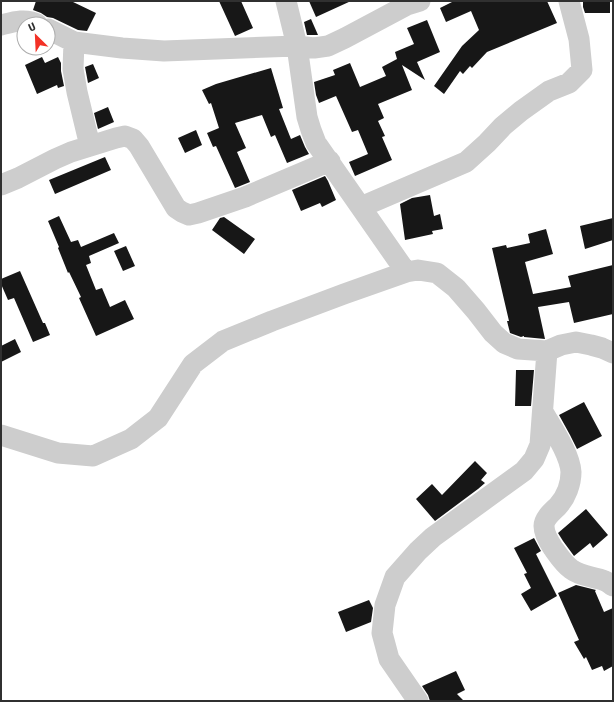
<svg xmlns="http://www.w3.org/2000/svg" width="614" height="702" font-family="'Fira Sans Condensed',sans-serif">
<style>
.building{fill:#171717}
.lines{fill:none;stroke-linecap:round;stroke-linejoin:round}
.minor{stroke:#cdcdcd;stroke-width:21}
</style>
<rect width="100%" height="100%" fill="#fff"/>
<path class="building" d="M36 1H71L96 13 87 31 78 30 53 18 47 17 41 13 33 10Z
M219 1H241L253 28 235 36Z
M309 1H351L316 17Z
M454 1H547L557 23 487 52 472 68 470 66 463 74 460 71 444 94 434 86 462 46 479 30 471 11 446 22 440 8Z
M583 1H610V13H585L583 7Z
M311 19 318 35H307L304 22Z
M427 20 440 52 417 62 425 80 402 65 412 90 378 104 384 118 378 121 385 136 382 137 392 160 355 176 349 162 368 154 358 130 352 132 336 96 319 103 316 95 314 82 335 75 333 70 350 63 360 87 386 76 382 67 397 59 395 52 414 44 407 28Z
M42 57 45 63 58 57 61 63V71L64 86 58 88 57 85 37 94 25 65Z
M93 64 99 78 88 83 85 67Z
M271 68 283 108 279 109 291 139 300 135 305 147 309 154 287 163 275 135 271 137 262 115 235 123 246 148 237 152 250 182 235 188 216 146 213 147 207 133 219 128 211 103 209 104 202 90 216 84Z
M108 107 114 122 98 129 94 113Z
M196 130 202 145 185 153 178 138Z
M105 157 111 170 55 194 49 180Z
M325 176 328 181 336 200 322 207 320 203 301 211 292 190Z
M430 195 434 216 440 214 443 229 432 231 433 234 405 240 400 204 412 198Z
M59 216 71 242 78 240 81 247 114 233 119 243 89 256 91 263 86 265 96 290 102 288 110 307 125 300 134 319 96 336 79 298 81 297 69 272 68 273 58 248 59 247 48 221Z
M224 217 255 239 244 254 212 230 220 218Z
M613 218V240L585 249 580 226Z
M546 229 553 254 525 262 533 294 571 287 568 276 613 265V314L574 323 569 302 538 307 545 339 524 337V336L521 337 510 333 507 321H509L492 248 506 245 507 248 530 243 528 234Z
M126 246 135 266 123 271 114 251Z
M20 271 43 323H45L50 335 33 342 14 298 8 300 1 284V279Z
M15 339 21 352 1 362V346Z
M516 370H534L531 406H515Z
M584 402 602 436 577 449 570 435 559 415Z
M475 461 487 473 481 480 485 483 478 489 435 521 416 499 432 484 442 495Z
M586 509 608 535 593 548 590 543 574 556 563 541 558 533Z
M534 538 541 551 536 554 557 596 531 611 521 594 531 588 524 574 527 573 514 548Z
M576 585 596 590 595 591 604 612 613 608V666L604 671 602 666 592 670 586 657 584 659 574 642 579 640 558 593Z
M369 600 373 608 371 622 346 632 338 612Z
M456 671 465 690 457 694 464 701H430L428 695 422 686Z"/>
<g class="lines">
<path class="minor" d="M286 1 297 46 307 117 311 130 316 143 406 272
M1 25C13 22 25 18 37 24
M48 29 74 42 122 48 164 51 297 46 314 48 328 46 345 38 407 5 420 1
M74 42 73 69 77 92 90 146
M1 185 18 178 55 159 71 152 116 138 125 136 133 139 139 146 176 208 182 212 189 215 198 213 245 197 330 161
M361 207 466 162 487 143 503 126 521 111 549 91 569 83 582 70 579 39 569 1
M543 412C552 428 570 454 571 472 571 484 566 497 558 506 553 511 544 518 544 526 544 533 549 542 553 548 558 555 564 564 571 569 581 577 594 576 605 581 608 582 610 584 613 586
M1 435 58 453 93 456 131 439 158 418 193 364 223 341 272 321 344 294 406 272 418 270 437 273 456 288 476 311 493 333 504 343 518 349 547 351 561 345 576 342 591 345 602 348 613 353
M418 701 389 659 382 633 385 605 395 577 418 551 433 537 524 471 534 459 540 445 547 351"/>
</g>
<rect width="614" height="702" fill="none" stroke="#303030" stroke-width="4"/>
<g transform="translate(36 36) rotate(336)"><circle r="19" fill="#ffffff" stroke="#acacac"/>
<path d="M0-3L7 15L0 10L-7 15Z" fill="#f33126"/>
<text y="-6" font-size="11" font-weight="bold" text-anchor="middle" fill="#303030">U</text>
</g>
</svg>
